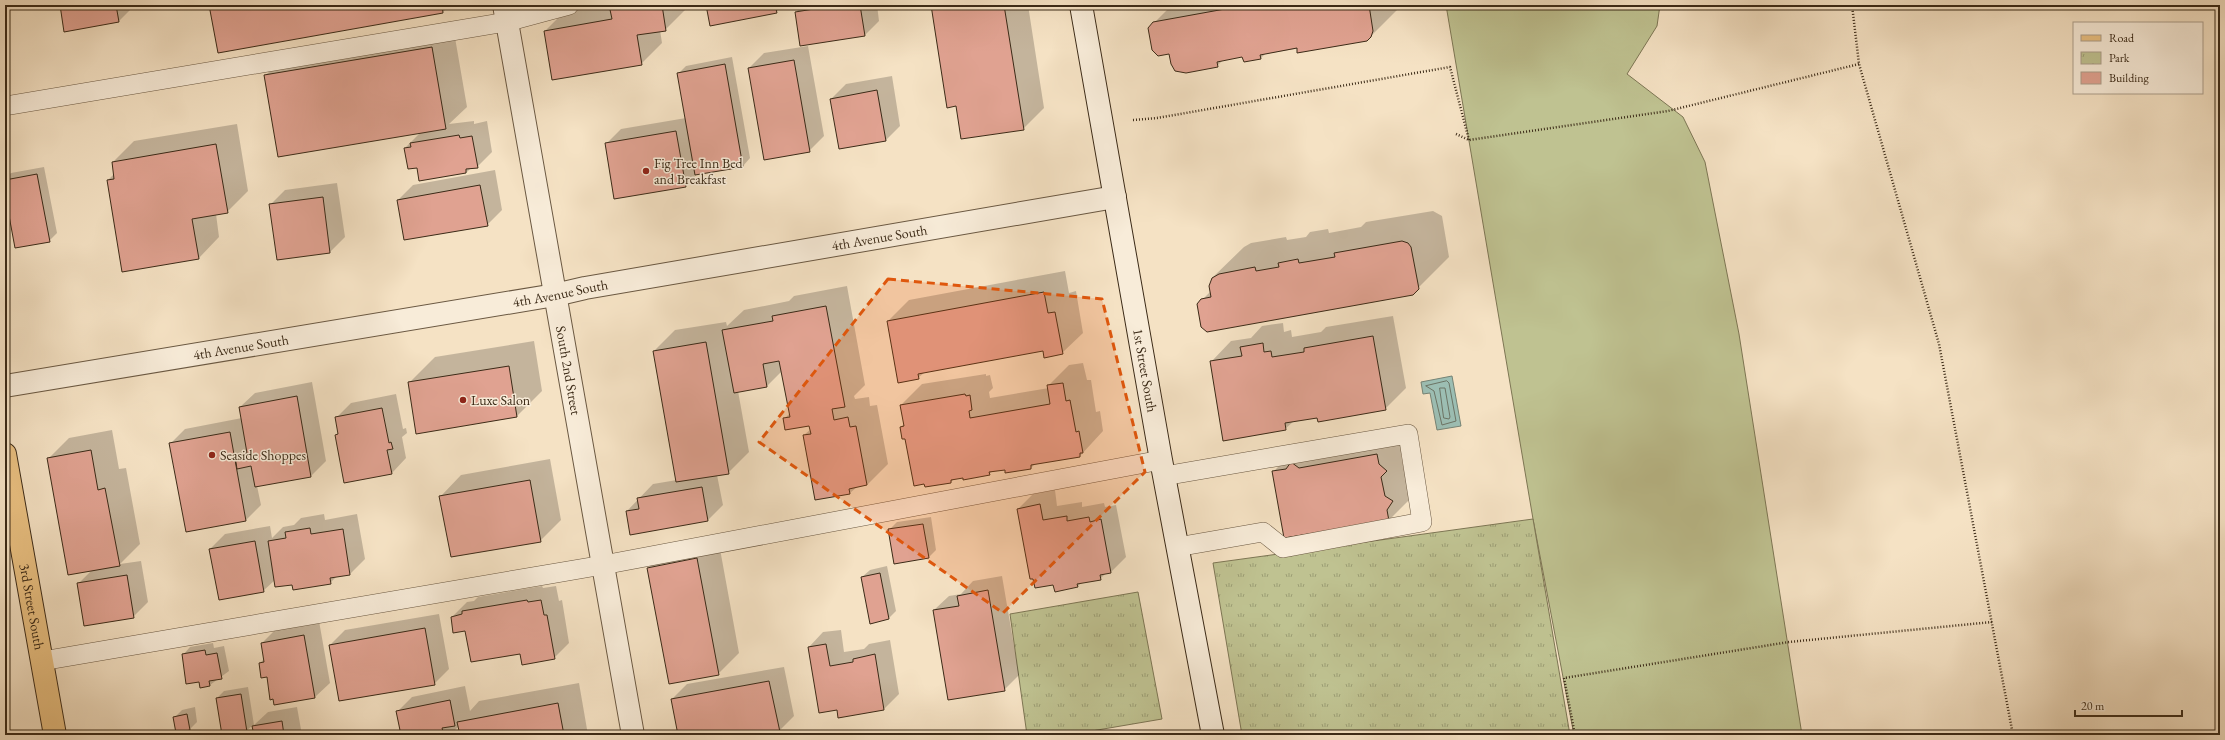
<svg xmlns="http://www.w3.org/2000/svg" width="2225" height="740" font-family="'EB Garamond',serif">
<style>
.grass{fill:#bfc291;stroke:#7d7654}
.park{fill:url(#park-tufts);stroke:#7d7654}
.water{fill:#9cbeb3;stroke:#758375}
.shadow{fill:#0003}
.lines{fill:none;stroke-linecap:round;stroke-linejoin:round}
.shore{stroke:#6c7465;stroke-width:1}
.building{fill:#e0a291;stroke:#3b2a17}
.lane-casing{stroke:#6a5842;stroke-width:20}
.street-casing{stroke:#6a5842;stroke-width:24}
.secondary-casing{stroke:#3b2a17;stroke-width:24}
.primary-casing{stroke:#3b2a17;stroke-width:24}
.path{stroke:#3b2a17;stroke-width:2.5;stroke-dasharray:1 2;stroke-linecap:butt}
.lane{stroke:#f8ecd9;stroke-width:19}
.street{stroke:#f8ecd9;stroke-width:22}
.secondary{stroke:#f8ecd9;stroke-width:22}
.primary{stroke:#eac182;stroke-width:22}
.marked{fill:#df570d;fill-opacity:0.2;stroke:#df570d;stroke-width:3;stroke-dasharray:8 5;stroke-linejoin:round}
.poi-dot{fill:#8f2418;stroke:#f8ecd9;stroke-width:1.5}
.labels{text-anchor:middle;dominant-baseline:central;stroke-width:3;stroke-linejoin:round;paint-order:stroke}
.poi-label{font-size:14px;fill:#3b2a17;stroke:#f8ecd9;text-anchor:start}
.street-label{font-size:14px;fill:#3b2a17;stroke:#f8ecd9}
</style>
<defs>
<pattern id="park-tufts" width="24" height="20" patternUnits="userSpaceOnUse"><rect width="24" height="20" fill="#bfc291"/><path d="M3 7l-1-3M5 7V3M7 7l1-3M15 17l-1-3M17 17v-4M19 17l1-3" fill="none" stroke="#9c9e75"/></pattern>
</defs>
<rect width="100%" height="100%" fill="#f5e2c4"/>
<filter id="stains"><feTurbulence type="fractalNoise" baseFrequency=".005" numOctaves="4"/><feColorMatrix values="0 0 0 0 .2 0 0 0 0 .09 0 0 0 0 .02 0 0 0 .5 -.17"/></filter>
<radialGradient id="worn" r=".72"><stop offset=".6" stop-color="#630" stop-opacity="0"/><stop offset="1" stop-color="#630" stop-opacity=".3"/></radialGradient>
<path class="grass" d="M1446 5H1660L1657 26 1627 74 1683 117 1705 162 1739 334 1802 735H1574L1533 519Z"/>
<path class="park" d="M1533 519 1570 735H1242L1213 563Z
M1138 592 1162 719 1068 735H1027L1010 614Z"/>
<path class="water" d="M1452 376 1461 426 1437 430 1430 393 1423 394 1421 382Z"/>
<path class="shadow" d="M61 5H133L134 6 119 21Z
M210 5H450L443 12Z
M596 5H686V9L665 30H660L662 43 641 64 545 31 566 10Z
M707 5H783L776 12Z
M803 5H877L879 21 864 36 796 12Z
M932 5H1028L1044 108 1023 129 957 105Z
M1172 5H1402L1371 36 1265 54 1261 58 1243 56 1223 60 1217 66 1170 52 1154 23Z
M453 26 467 107 449 124 474 121V124L487 121 492 152 477 167 471 168 466 173 418 166 405 148 421 132 266 75 286 54Z
M808 46 824 136 809 151 749 68 764 53Z
M732 57 750 158 743 166 697 174 685 186 606 144 621 129 686 118 678 74 686 66Z
M892 76 900 126 885 141 831 99 846 84Z
M237 124 248 191 227 212 216 214 219 237 199 258 108 180 114 174 113 162 134 141Z
M44 167 57 233 49 241 5 188V179L11 173Z
M495 170 502 210 487 225 398 200 413 185Z
M337 183 345 237 330 252 278 259 270 205 285 190Z
M1433 211 1442 216 1449 257 1412 294 1198 304 1211 291 1212 278 1244 247 1251 243 1286 237 1287 240 1306 237 1310 232 1328 229 1329 233 1361 227 1366 222Z
M1065 271 1069 293 1076 291 1083 333 1062 353 1044 350 925 372 918 378 888 321 909 300Z
M847 286 865 385 854 396 855 399 869 397 870 406 877 405 888 464 867 485 857 487 850 493 804 435 811 429 810 425 784 419 790 413 782 371 767 386 738 391 749 452 728 473 717 475 723 505 708 520 627 511 653 484 677 480 654 351 675 330 726 322 727 326 744 310 789 301 794 296Z
M1393 316 1406 388 1385 409 1294 421 1285 429 1211 362 1231 341 1251 338 1262 326 1283 323 1284 332 1291 330 1292 337 1321 332 1326 327Z
M534 341 542 391 517 416 409 383 435 357Z
M1083 363 1087 380H1091L1096 412 1100 411 1103 431 1080 456 1035 464 1031 468 993 471 989 474 955 478 951 482 906 437 901 427 904 424 901 405 922 384 986 374V376L990 375 993 388 989 392 990 398 1049 388 1048 386 1069 365Z
M312 382 326 461 311 476 257 486 261 505 246 520 187 531 170 444 185 429 242 418 240 407 255 393Z
M396 394 403 429 406 428 407 433 402 437 406 458 392 473 336 435 339 433 336 418 351 403Z
M112 430 119 469 126 468 140 544 120 564 141 561 148 602 133 617 78 584 92 570 48 459 69 438Z
M1398 434 1407 449 1401 455 1410 499 1389 520 1273 472 1294 451Z
M550 459 561 520 540 541 441 496 461 475Z
M1055 490 1057 506 1082 502V507L1104 503 1105 507 1116 505 1126 557 1111 572 1106 573 1100 579 1082 582 1077 587 1054 584 1018 509 1033 494Z
M324 514 325 520 357 514 365 559 350 574 337 576 330 583H293L275 580 263 591 210 549 225 534 270 526 272 538 283 527 294 525 301 518Z
M931 517 936 550 929 557 889 530 897 522Z
M718 538 739 653 718 674 648 568 669 547Z
M887 566 896 611 888 619 862 577 870 570Z
M1002 576 1019 675 1004 690 934 610 949 596 961 594 973 581Z
M542 586 543 588 556 586 559 601 562 600 569 643 554 658 521 653 466 630 452 617 467 602 474 601 478 597Z
M439 614 449 669 434 684 330 645 345 630Z
M319 621 330 683 315 697 275 704 267 676 260 663 265 658 262 643 277 628Z
M841 630 844 652 864 649 869 644 890 640 899 694 884 709 838 708 809 647 823 632Z
M213 643 214 648 224 646 229 671 210 685 200 687 199 681 183 655 190 647Z
M784 667 794 716 779 731 760 735H679L672 699 687 684Z
M579 683 588 735H461L459 726 450 735H402L397 712 412 697 465 686 470 711 479 701Z
M248 687 254 725 268 712 297 707 302 735H255L253 725 246 731 223 735 217 698 224 691Z
M195 707 197 722 190 729 174 718 182 710Z"/>
<g class="lines">
<path class="shore" d="M1447 381 1449 383 1456 421 1442 425 1434 391 1426 386Z
M1440 388H1445L1450 417 1449 419 1444 418Z"/>
</g>
<path class="building" d="M60 5H116L119 22 64 32Z
M209 5H442L443 13 218 53Z
M609 5H662L666 31 637 35 642 65 552 80 544 31 612 19Z
M706 5H775L777 13 710 26Z
M839 5H860L865 36 800 46 795 12Z
M931 5H1004L1024 130 961 139 956 106 947 108Z
M1247 5H1369L1373 31 1371 37 1367 41 1297 53V48L1260 55 1261 59 1244 62 1242 57 1217 62 1218 67 1186 73 1175 71 1171 64 1169 54 1158 56 1152 50 1148 28 1153 22Z
M432 47 446 129 278 157 264 75Z
M794 60 810 152 764 160 748 68Z
M725 64 743 167 695 175 677 73Z
M877 90 886 141 839 149 830 99Z
M676 131 686 187 614 199 605 143Z
M459 135 460 138 472 136 478 168 466 169V173L419 181 417 168 408 169 404 148 411 147 410 143Z
M216 144 228 213 192 219 199 259 122 272 107 180 114 179 112 162Z
M37 174 50 242 15 248 5 194V180Z
M480 185 488 226 404 240 397 200Z
M323 197 330 253 277 260 269 204Z
M1402 241 1408 243 1411 247 1419 289 1413 295 1207 332 1201 327 1197 304 1201 299 1211 297 1209 286 1212 278 1219 274 1255 267 1256 271 1279 267 1278 263 1298 259 1299 263 1335 257 1334 253Z
M1044 292 1048 313 1055 312 1063 354 1044 358 1043 351 918 374 919 379 898 383 887 321Z
M826 306 845 407 832 409 834 420 848 417 850 427 856 426 867 485 849 489 850 494 815 500 803 435 811 434 809 426 785 430 783 418 790 417 779 361 763 364 767 387 734 393 722 330 773 321 772 316Z
M1373 336 1386 410 1318 422 1317 418 1285 423 1286 430 1223 441 1210 361 1242 356 1240 347 1263 343 1264 352 1271 351 1272 357 1304 352V348Z
M706 342 729 474 676 482 653 351Z
M509 366 517 417 416 434 408 382Z
M1063 383 1066 401 1070 400 1076 432 1079 431 1083 453H1080V457L1031 465V469L1005 473V470L989 472 990 475 963 480V478L951 480V483L925 487 924 484 914 486 905 439H902L900 427 904 426 900 405 965 394 966 396 970 395 972 410 969 411 970 418 1050 404 1047 385Z
M297 396 311 477 255 487 251 466 237 469 235 456 247 453 239 407Z
M382 408 389 443 391 442 393 449 387 450 392 474 344 483 335 435 338 434 335 417Z
M230 432 246 521 186 532 169 443Z
M91 450 98 490 105 488 120 566 68 575 47 458Z
M1377 454 1379 464 1387 471 1381 477 1385 496 1393 501 1387 510 1389 521 1284 538 1272 471 1286 469 1291 462 1299 468Z
M530 480 541 542 451 557 439 496Z
M702 487 708 521 630 535 626 511 639 509 637 498Z
M1040 504 1043 520 1067 516V521L1089 517 1090 522 1101 519 1111 573 1100 575 1101 580 1077 584 1078 587 1055 592 1053 585 1035 588 1033 579H1030L1017 509Z
M923 524 929 558 894 564 888 529Z
M310 528 311 534 343 529 350 575 330 578 331 584 293 590 292 585 275 587 268 541 286 538 285 532Z
M255 541 264 592 219 600 209 549Z
M697 558 719 675 669 684 647 568Z
M880 573 889 619 870 624 861 577Z
M127 575 134 618 84 626 77 583Z
M988 590 1005 691 948 700 933 610 959 606 957 596Z
M527 600 528 602 541 600 544 615H547L555 659 522 665 520 654 471 662 465 631 453 633 451 617 462 614V611Z
M425 628 435 685 339 701 329 645Z
M304 635 315 698 274 705 273 699 270 700 267 677 261 678 259 663 264 662 261 643Z
M826 644 830 666 853 662V659L875 654 884 710 838 718 837 710 819 713 808 647Z
M205 650 206 655 217 653 222 679 209 681 210 686 200 688 199 682 186 684 182 654Z
M769 681 780 732 766 735H678L671 699Z
M241 694 247 732 222 735 216 698Z
M450 700 455 726 442 728 444 735H401L396 711Z
M558 703 564 735H460L457 722Z
M187 714 190 730 176 733 173 717Z
M282 721 284 735H254L252 726Z"/>
<g class="lines">
<g class="lane-casing">
<path id="lane" d="M5 106 506 22 569 5
M1164 476 1408 434 1422 522 1283 548 1263 532 1177 547
M42 661 603 565 1161 460"/>
</g>
<g class="street-casing">
<g id="street">
<path id="s1" d="M504 5 633 735"/>
<path id="s2" d="M5 386 555 295 585 288 1115 197"/>
</g>
</g>
<g class="secondary-casing">
<g id="secondary">
<path id="s3" d="M1081 5 1161 460 1213 735"/>
</g>
</g>
<g class="primary-casing">
<g id="primary">
<path id="s4" d="M5 454 55 735"/>
</g>
</g>
<path class="path" d="M1852 5 1859 64 1939 344 2013 735
M1133 120 1157 118 1450 67 1469 140
M1456 134 1469 140 1668 111 1859 64
M1575 735 1564 678 1789 642 1992 622"/>
<use href="#lane" class="lane"/>
<use href="#street" class="street"/>
<use href="#secondary" class="secondary"/>
<use href="#primary" class="primary"/>
</g>
<path class="marked" d="M888 279 1102 299 1145 472 1003 613 759 442Z"/>
<g class="poi-dot">
<circle cx="646" cy="171" r="4"/>
<circle cx="463" cy="400" r="4"/>
<circle cx="212" cy="455" r="4"/>
</g>
<g class="labels">
<g class="poi-label">
<text x="654" y="163">Fig Tree Inn Bed<tspan x="654" dy="16">and Breakfast</tspan></text>
<text x="471" y="400">Luxe Salon</text>
<text x="220" y="455">Seaside Shoppes</text>
</g>
<g class="street-label">
<text stroke="none"><textPath href="#s2" startOffset="887">4th Avenue South</textPath></text>
<text stroke="none"><textPath href="#s2" startOffset="563">4th Avenue South</textPath></text>
<text stroke="none"><textPath href="#s2" startOffset="239">4th Avenue South</textPath></text>
<text stroke="none"><textPath href="#s1" startOffset="371">South 2nd Street</textPath></text>
<text stroke="none"><textPath href="#s3" startOffset="371">1st Street South</textPath></text>
<text stroke="none"><textPath href="#s4" startOffset="155">3rd Street South</textPath></text>
</g>
</g>
<rect width="2225" height="740" fill="none" stroke="#f5e2c4" stroke-width="20"/>
<rect x="6" y="6" width="2213" height="728" fill="none" stroke="#3b2a17" stroke-width="2"/>
<rect x="10" y="10" width="2205" height="720" fill="none" stroke="#3b2a17"/>
<rect x="2073" y="22" width="130" height="72" fill="#f8ecd9" stroke="#ac9e8b"/>
<rect x="2081" y="35" width="20" height="6" fill="#eac182" stroke="#ac9e8b"/>
<text x="2109" y="42" font-size="12" fill="#3b2a17">Road</text>
<rect x="2081" y="52" width="20" height="12" fill="url(#park-tufts)" stroke="#ac9e8b"/>
<text x="2109" y="62" font-size="12" fill="#3b2a17">Park</text>
<rect x="2081" y="72" width="20" height="12" fill="#e0a291" stroke="#ac9e8b"/>
<text x="2109" y="82" font-size="12" fill="#3b2a17">Building</text>
<path d="M2075 710v6h107v-6" fill="none" stroke="#3b2a17" stroke-width="2"/>
<text x="2081" y="710" font-size="12" fill="#3b2a17" stroke="#f8ecd9" stroke-width="3" paint-order="stroke">20 m</text>
<rect width="100%" height="100%" filter="url(#stains)"/>
<rect width="100%" height="100%" fill="url(#worn)"/>
</svg>
